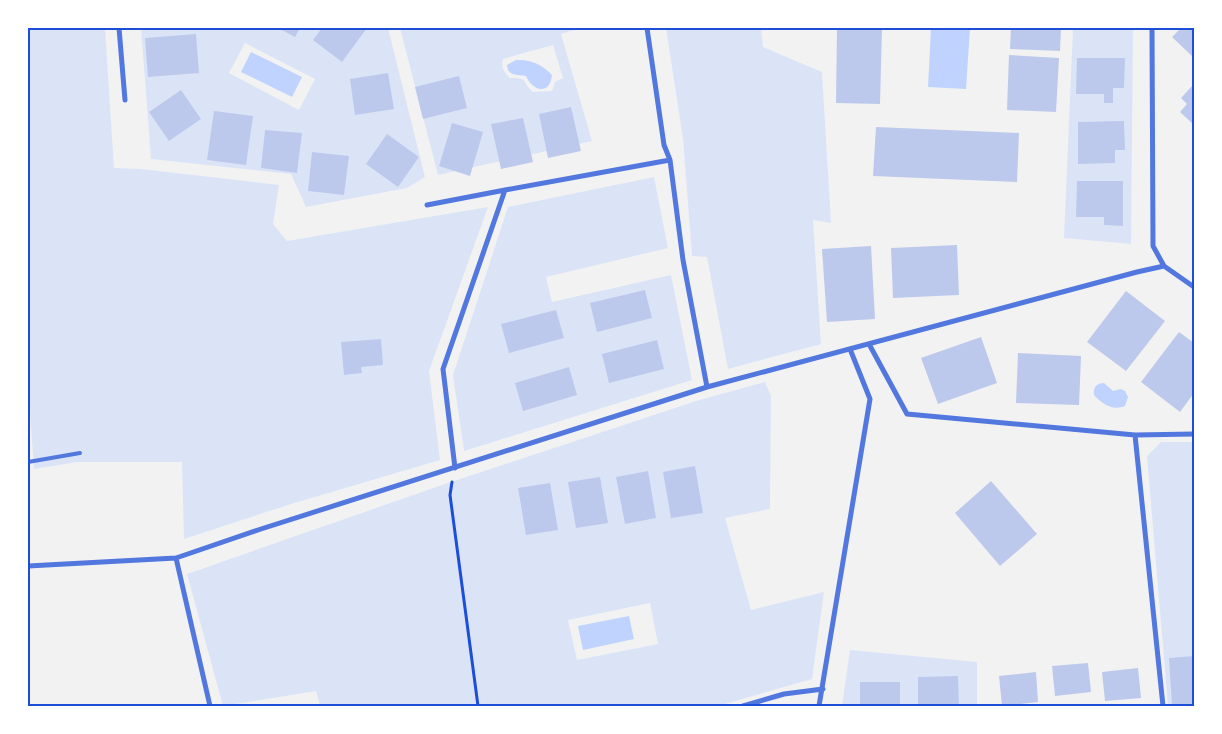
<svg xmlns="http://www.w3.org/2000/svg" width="1222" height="734" font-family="'Fira Sans Condensed',sans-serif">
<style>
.green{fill:#dbe4f7;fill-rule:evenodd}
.water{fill:#bfd3fe}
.building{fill:#bdc9ec}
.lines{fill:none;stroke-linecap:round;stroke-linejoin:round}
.path{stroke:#1d4ed8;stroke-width:3}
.service{stroke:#5277de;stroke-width:4}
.minor{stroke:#5277de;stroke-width:5}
.neatline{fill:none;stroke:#1d4ed8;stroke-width:2}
</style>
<rect width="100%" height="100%" fill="#f2f2f2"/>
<path class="green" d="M28 28H105L114 168 141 169 279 185 273 224 287 241 488 207 429 371 440 460 291 504 184 539 182 462H77L34 469 28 384Z
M141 28H388L425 177 407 188 306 207 291 174 151 159ZM245 43 315 79 299 110 229 73Z
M400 28H581L561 34 592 141 438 175ZM553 45 563 78 555 82 552 91 533 92 527 86 524 80 518 78H510C503 71 501 68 503 59Z
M666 28H761L763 47 822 72 831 223 813 220 821 344 728 369 707 257 692 256 683 139Z
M1073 28H1133L1131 244 1064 238Z
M654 177 668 248 546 277 552 302 671 275 692 380 464 451 453 375 508 207Z
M765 382 771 396 770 509 725 518 751 610 824 592 812 679 718 706H320L316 691 223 706 187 574 442 485 696 401ZM650 603 658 644 577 660 568 620Z
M1161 442H1194V706H1168L1147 456Z
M850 650 977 662V706H842Z"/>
<path class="water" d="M931 28H970L966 89 928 87Z
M251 52 302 77 292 97 241 72Z
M516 60C530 59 542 64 552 75 550 95 533 92 526 76 517 74 508 77 507 65Z
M1104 383 1113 391 1121 389 1125 391 1128 397 1125 406C1113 411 1102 404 1094 395 1093 388 1096 383 1104 383Z
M629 616 634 639 583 650 578 626Z"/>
<path class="building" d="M278 28H300L295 37Z
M322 28H367L342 62 313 40Z
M837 28H882L880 104 836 103Z
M1011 28H1061L1060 51 1010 49Z
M1181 28H1194V58L1172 37Z
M196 34 199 73 148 77 145 38Z
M1009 55 1059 58 1056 112 1007 110Z
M1077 58H1125L1124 88H1113V103H1104V94H1076Z
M388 73 394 109 355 115 350 79Z
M459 76 467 108 423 119 415 87Z
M1193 85 1194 86V125L1180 112 1187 104 1181 98Z
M181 90 201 119 169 141 149 112Z
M571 107 581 151 548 158 539 114Z
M214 111 253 116 246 165 207 160Z
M523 118 533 162 501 169 491 124Z
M1124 121 1125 150H1115V163L1078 164V122Z
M452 123 483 132 470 176 439 166Z
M876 127 1019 133 1017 182 873 176Z
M265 130 302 133 297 173 261 168Z
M387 134 419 157 398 187 366 164Z
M312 152 349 156 344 195 308 191Z
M1077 181H1123V226L1104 225V217H1076Z
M957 245 959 295 893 298 891 248Z
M871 246 875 319 827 322 822 249Z
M645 290 652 318 597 332 590 303Z
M1126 291 1165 321 1126 371 1087 342Z
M556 310 564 338 509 353 501 324Z
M1179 332 1194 343V393L1180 412 1141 382Z
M981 337 997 383 938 404 921 358Z
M381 339 383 365 361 367 362 373 344 375 341 342Z
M657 340 664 369 609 383 602 354Z
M1018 353 1081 356 1079 405 1016 403Z
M569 367 577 395 523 411 515 383Z
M695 466 703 513 671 518 663 472Z
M648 471 656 518 625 524 616 477Z
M600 477 608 523 576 528 568 482Z
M991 481 1037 534 1000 566 955 513Z
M550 483 558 530 526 535 518 488Z
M1194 656V706H1172L1169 658Z
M1088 663 1091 692 1055 696 1052 666Z
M1138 668 1141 698 1105 701 1102 672Z
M1036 672 1038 702 1002 706 999 676Z
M958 676 959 706H918V677Z
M860 682H900V706H860Z"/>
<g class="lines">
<path class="path" d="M452 482 450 495 478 706"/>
<path class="service" d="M28 462 80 453"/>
<path class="minor" d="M119 28 125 100
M647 28 664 145 670 160 683 260 707 387
M1152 28 1153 246 1164 266 1194 287
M427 205 505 190
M869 344 907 414 1135 435 1194 434
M1135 435 1163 706
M455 468 443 369 505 190 670 160
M176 558 210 706
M28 566 176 558 261 529 707 387 1137 272 1164 266
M743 706 784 694 823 689
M819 706 870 399 850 349"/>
</g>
<rect width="1222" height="734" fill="none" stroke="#ffffff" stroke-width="58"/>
<rect x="29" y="29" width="1164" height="676" class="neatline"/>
</svg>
